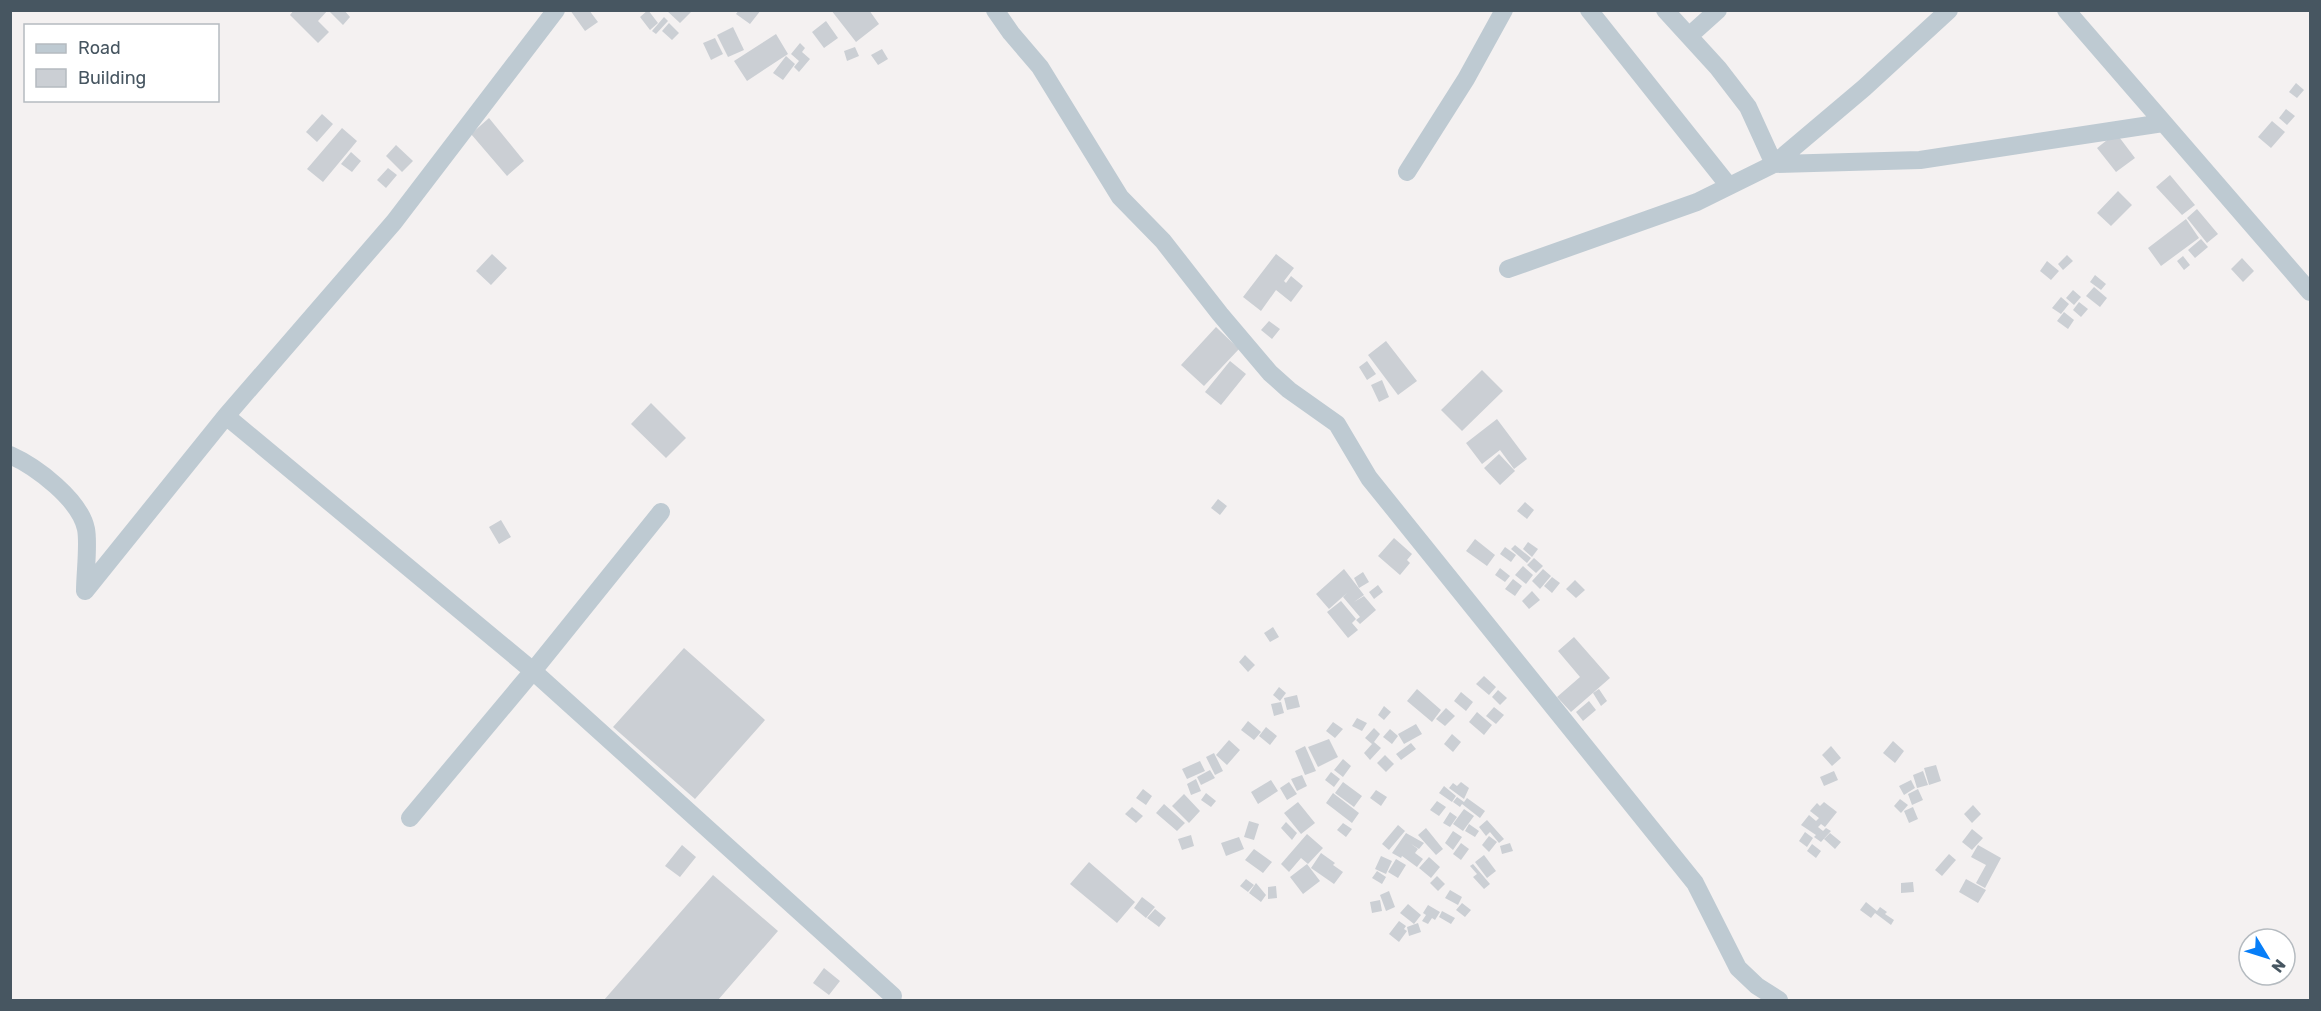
<svg xmlns="http://www.w3.org/2000/svg" width="2321" height="1011" font-family="Rubik,sans-serif">
<style>
.building{fill:#cbcfd4}
.lines{fill:none;stroke-linecap:round;stroke-linejoin:round}
.minor{stroke:#becad2;stroke-width:18}
</style>
<rect width="100%" height="100%" fill="#f4f1f1"/>
<path class="building" d="M294 10H328L318 21 329 32 318 43 290 15Z
M328 10H344L350 17 343 25Z
M570 10H589L598 22 585 31Z
M648 10 658 23 650 30 640 17Z
M666 10H689L691 12 680 23Z
M739 10H761L750 24 736 14Z
M831 10H869L879 24 856 42Z
M664 17 668 21 656 34 652 31Z
M826 21 838 38 824 48 812 32Z
M669 23 679 33 672 40 662 31Z
M733 27 744 50 728 57 717 35Z
M776 34 788 54 747 81 734 61Z
M715 38 723 54 711 60 703 43Z
M800 43 805 48 802 52 810 59 799 72 794 67 799 61 791 54Z
M855 47 859 56 847 61 844 51Z
M882 49 888 59 878 65 871 55Z
M786 56 795 64 783 80 773 73Z
M2296 83 2304 90 2297 98 2289 92Z
M2286 109 2295 116 2287 125 2279 118Z
M322 114 333 124 317 142 306 132Z
M489 118 524 161 507 176 471 134Z
M2272 121 2285 132 2271 148 2258 137Z
M342 128 357 141 323 182 307 169Z
M2116 133 2135 158 2116 172 2097 148Z
M396 145 413 161 402 172 386 156Z
M351 152 361 161 352 172 341 164Z
M388 168 397 175 386 188 377 180Z
M2170 175 2195 205 2182 215 2156 187Z
M2118 191 2132 205 2111 226 2097 213Z
M2197 209 2218 234 2207 243 2187 218Z
M2186 219 2199 238 2161 266 2148 248Z
M2201 239 2208 247 2195 258 2188 250Z
M492 254 507 268 491 285 476 271Z
M1276 254 1294 268 1284 281 1286 283 1291 276 1303 286 1291 302 1276 290 1261 311 1243 297Z
M2067 255 2073 261 2063 270 2058 264Z
M2183 256 2190 265 2184 270 2177 261Z
M2242 258 2254 271 2243 282 2231 269Z
M2047 261 2059 271 2051 280 2040 271Z
M2095 275 2106 284 2101 290 2090 282Z
M2094 287 2107 298 2100 307 2086 296Z
M2073 290 2081 297 2074 305 2066 298Z
M2061 297 2069 304 2061 314 2052 308Z
M2079 302 2088 309 2081 317 2073 310Z
M2064 312 2074 320 2068 329 2057 321Z
M1269 321 1280 329 1272 339 1261 330Z
M1216 327 1239 349 1204 386 1181 365Z
M1386 341 1417 381 1398 395 1368 355Z
M1230 361 1246 374 1221 405 1205 392Z
M1367 361 1376 374 1367 380 1359 367Z
M1482 370 1503 391 1462 431 1441 410Z
M1382 380 1389 397 1379 402 1371 385Z
M651 403 686 438 666 458 631 424Z
M1497 419 1527 459 1514 469 1500 450 1482 464 1466 443Z
M1499 454 1515 471 1500 485 1484 468Z
M1218 499 1227 506 1220 515 1211 508Z
M1525 502 1534 510 1527 519 1517 511Z
M501 520 511 537 499 544 489 527Z
M1394 538 1412 554 1407 560 1410 563 1400 575 1378 556Z
M1475 539 1495 555 1487 566 1466 551Z
M1528 542 1538 549 1532 557 1523 549Z
M1515 545 1531 558 1527 563 1511 549Z
M1505 547 1516 555 1511 562 1500 554Z
M1534 558 1543 566 1536 573 1527 565Z
M1523 566 1533 575 1526 584 1515 575Z
M1500 568 1510 576 1505 582 1495 575Z
M1344 569 1364 595 1354 602 1364 596 1376 610 1360 624 1356 620 1360 617 1343 597 1347 593 1329 609 1316 594Z
M1543 569 1551 576 1540 589 1532 581Z
M1363 572 1369 582 1359 588 1354 578Z
M1552 577 1560 583 1552 593 1544 586Z
M1513 579 1522 586 1515 596 1505 589Z
M1575 580 1585 590 1576 598 1566 589Z
M1378 585 1383 592 1374 599 1369 592Z
M1532 591 1540 600 1529 609 1522 601Z
M1341 601 1356 619 1352 623 1358 630 1348 638 1327 612Z
M1273 627 1279 637 1270 642 1264 633Z
M1574 637 1610 678 1571 712 1557 697 1580 677 1558 651Z
M684 648 765 720 695 799 613 727Z
M1245 655 1255 665 1248 672 1239 662Z
M1484 676 1496 687 1489 695 1476 684Z
M1279 687 1286 693 1280 701 1273 695Z
M1417 689 1441 710 1432 722 1407 701Z
M1599 689 1607 701 1601 706 1593 693Z
M1498 690 1507 698 1500 705 1492 697Z
M1461 692 1473 702 1466 711 1454 701Z
M1297 695 1300 707 1287 710 1284 698Z
M1589 701 1596 710 1583 721 1576 712Z
M1281 702 1284 713 1274 716 1271 704Z
M1384 706 1391 712 1384 720 1378 715Z
M1494 707 1504 715 1496 724 1486 716Z
M1446 708 1455 716 1445 726 1436 719Z
M1477 712 1492 725 1484 735 1469 722Z
M1357 718 1367 723 1362 731 1352 726Z
M1248 721 1261 732 1254 740 1241 730Z
M1333 722 1343 729 1335 738 1326 731Z
M1416 724 1422 734 1404 744 1398 734Z
M1266 727 1277 736 1270 745 1259 736Z
M1374 728 1380 734 1374 742 1381 748 1370 760 1364 753 1372 744 1365 738Z
M1390 729 1398 736 1392 744 1383 737Z
M1452 734 1461 742 1453 752 1444 744Z
M1329 739 1338 757 1318 767 1308 747Z
M1229 740 1240 750 1227 765 1216 755Z
M1893 741 1904 751 1895 763 1883 753Z
M1411 743 1416 749 1401 760 1396 754Z
M1305 746 1316 771 1305 775 1295 751Z
M1831 746 1841 758 1832 766 1822 755Z
M1214 753 1223 771 1215 775 1206 757Z
M1385 755 1394 764 1386 772 1377 763Z
M1343 759 1351 766 1343 777 1334 770Z
M1200 761 1205 771 1187 779 1182 769Z
M1936 765 1941 781 1929 785 1924 768Z
M1210 770 1215 778 1201 785 1197 777Z
M1834 771 1838 780 1824 786 1820 777Z
M1923 771 1928 785 1917 788 1913 775Z
M1331 772 1340 779 1334 787 1325 780Z
M1302 775 1307 786 1297 791 1291 779Z
M1196 779 1201 791 1191 795 1187 784Z
M1271 780 1278 791 1258 804 1251 792Z
M1911 780 1915 788 1904 795 1899 786Z
M1289 782 1297 794 1287 800 1280 788Z
M1343 782 1362 796 1354 807 1335 793Z
M1461 782 1469 788 1464 799 1449 788 1453 783 1457 786Z
M1444 786 1456 796 1452 802 1439 793Z
M1143 789 1152 796 1146 805 1136 798Z
M1918 789 1923 800 1912 805 1908 794Z
M1376 790 1387 797 1381 806 1370 798Z
M1206 793 1216 801 1211 807 1201 800Z
M1333 793 1359 813 1352 823 1326 803Z
M1184 794 1200 811 1189 823 1172 806Z
M1457 797 1464 802 1467 798 1485 811 1480 818 1462 804 1460 807 1453 802Z
M1900 799 1908 805 1901 813 1894 806Z
M1437 801 1446 807 1439 816 1430 810Z
M1298 802 1315 823 1301 834 1284 813Z
M1824 802 1837 812 1825 827 1821 824 1818 827 1823 831 1826 828 1831 831 1821 842 1814 837 1816 835 1801 825 1809 815 1816 821 1819 818 1810 811 1817 803 1820 806Z
M1164 804 1185 823 1177 831 1156 813Z
M1973 805 1981 814 1972 823 1964 814Z
M1132 807 1143 816 1136 823 1125 814Z
M1913 807 1918 819 1909 823 1904 811Z
M1464 809 1474 816 1463 831 1453 824Z
M1450 812 1457 817 1450 827 1443 823Z
M1487 820 1504 839 1499 843 1490 832 1486 836 1479 827Z
M1249 821 1259 824 1254 840 1244 837Z
M1286 822 1297 833 1292 840 1281 828Z
M1343 823 1352 829 1346 837 1337 830Z
M1469 824 1479 831 1475 837 1465 831Z
M1398 825 1405 831 1389 850 1382 844Z
M1426 828 1443 849 1436 855 1418 835Z
M1972 829 1983 838 1972 850 1962 842Z
M1453 831 1462 837 1453 850 1445 843Z
M1805 832 1813 838 1807 847 1799 841Z
M1406 833 1424 843 1419 849 1411 844 1418 849 1415 853 1423 859 1417 867 1402 856 1401 858 1392 853Z
M1830 833 1841 842 1835 849 1824 839Z
M1307 834 1323 848 1308 864 1301 858 1289 872 1281 864Z
M1191 835 1194 846 1182 850 1178 839Z
M1489 836 1497 842 1489 852 1482 845Z
M1239 837 1244 849 1226 856 1221 843Z
M1461 843 1469 849 1461 860 1453 854Z
M1510 843 1513 851 1502 854 1500 846Z
M1812 844 1821 851 1816 858 1807 851Z
M682 845 696 857 680 877 665 866Z
M1978 845 2001 858 1985 888 1976 883 1986 865 1971 857Z
M1254 849 1272 862 1263 873 1245 860Z
M1321 853 1335 863 1333 865 1343 872 1334 884 1311 868Z
M1949 854 1956 860 1942 876 1935 870Z
M1484 855 1496 871 1487 878 1475 862Z
M1381 856 1392 861 1386 874 1375 869Z
M1429 857 1440 867 1431 878 1419 868Z
M1396 859 1406 865 1398 878 1388 872Z
M1089 862 1135 902 1117 923 1070 884Z
M1307 864 1320 881 1303 894 1290 877Z
M1473 864 1490 884 1484 889 1473 877 1477 874 1470 866Z
M1377 871 1386 877 1382 884 1372 878Z
M713 875 778 931 718 1000H604Z
M1437 876 1445 884 1438 891 1430 883Z
M1246 879 1254 885 1248 892 1240 886Z
M1966 879 1986 890 1978 903 1959 892Z
M1913 882 1914 892 1901 893V883Z
M1256 883 1266 895 1261 902 1249 893Z
M1276 886 1277 898 1268 899V887Z
M1450 890 1462 897 1458 905 1445 898Z
M1389 891 1395 907 1386 911 1380 895Z
M1142 897 1155 907 1146 918 1134 908Z
M1380 900 1382 911 1372 913 1370 902Z
M1866 902 1877 911 1880 907 1887 912 1885 914 1894 920 1891 925 1875 913 1871 918 1860 910Z
M1462 903 1471 910 1465 917 1456 910Z
M1408 904 1421 915 1414 924 1400 913Z
M1428 905 1440 912 1435 920 1432 918 1428 924 1422 921 1426 915 1423 913Z
M1155 909 1166 918 1159 927 1147 918Z
M1442 911 1455 918 1451 924 1439 917Z
M1399 921 1406 926 1404 929 1407 931 1399 942 1389 934Z
M1418 923 1421 932 1409 936 1407 927Z
M824 968 840 981 829 995 813 983Z"/>
<g class="lines">
<path class="minor" d="M995 10 1011 33 1040 67 1120 197 1163 241 1220 314 1270 373 1289 390 1337 424 1369 478 1695 883 1738 968 1757 986 1779 1000
M1589 10 1729 186
M1665 10 1718 68 1748 107 1774 164 1920 160 2163 123
M2066 10 2310 292
M1689 36 1718 10
M1407 172 1466 79 1504 10
M1508 269 1697 202 1774 164 1864 88 1949 10
M226 416 533 671 893 996
M10 455C37 467 80 500 86 529 89 544 85 574 85 591
M85 591 226 416 394 222 556 10
M410 818 533 671 661 512"/>
</g>
<rect width="2321" height="1011" fill="none" stroke="#475661" stroke-width="24"/>
<rect x="24" y="24" width="195" height="78" fill="#ffffff" stroke="#b5bbc0" stroke-width="1.5"/>
<rect x="36" y="44" width="30" height="9" fill="#becad2" stroke="#b5bbc0" stroke-width="1.5"/>
<text x="78" y="54" font-size="18" fill="#475661">Road</text>
<rect x="36" y="69" width="30" height="18" fill="#cbcfd4" stroke="#b5bbc0" stroke-width="1.5"/>
<text x="78" y="84" font-size="18" fill="#475661">Building</text>
<g transform="translate(2267 957) rotate(128)"><circle r="28" fill="#ffffff" stroke="#b5bbc0" stroke-width="1.5"/>
<path d="M0-4.5L10 22L0 15L-10 22Z" fill="#077ef8"/>
<text y="-9" font-size="16" font-weight="bold" text-anchor="middle" fill="#475661">N</text>
</g>
</svg>
